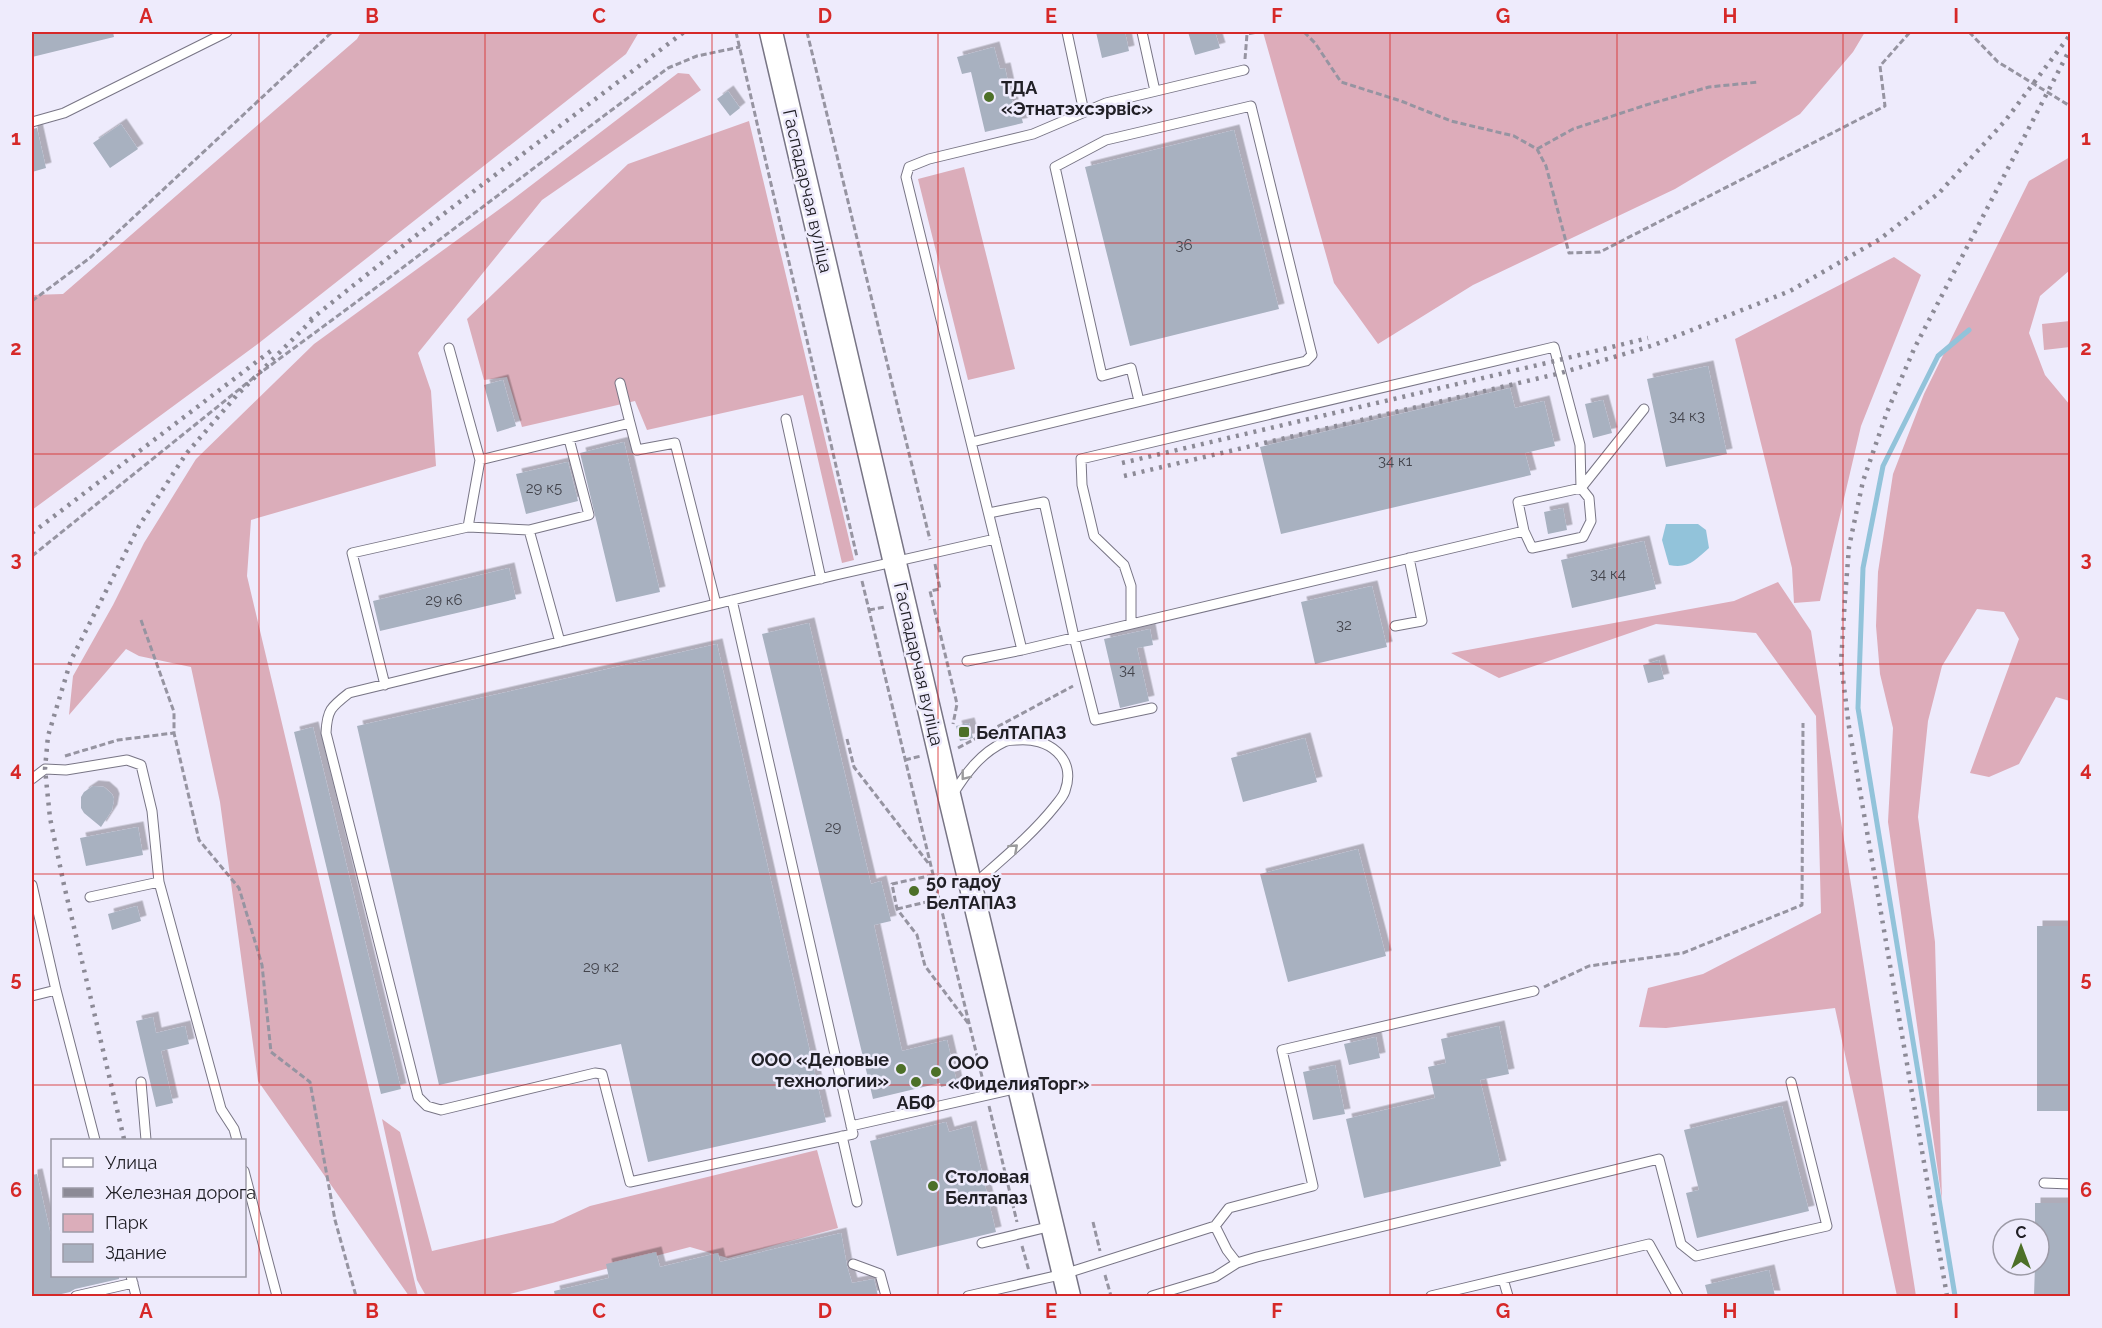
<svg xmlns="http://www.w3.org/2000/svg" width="2102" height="1328" font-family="Raleway,sans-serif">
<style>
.green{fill:#dbadba}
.forest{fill:#ddacba}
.water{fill:#92c3da}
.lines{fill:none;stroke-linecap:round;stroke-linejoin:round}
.stream{stroke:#92c3da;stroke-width:5}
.building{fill:#a8b1c0;filter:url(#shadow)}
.service-casing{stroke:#787585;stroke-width:11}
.tertiary-casing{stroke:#787585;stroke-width:25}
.path{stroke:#9694a1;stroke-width:3;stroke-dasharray:6 3;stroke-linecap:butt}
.service{stroke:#fff;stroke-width:9}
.tertiary{stroke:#fff;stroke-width:22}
.rail{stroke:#8c8a96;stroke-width:4.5;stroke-dasharray:3 6;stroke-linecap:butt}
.oneway{stroke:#9b9b9d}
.grid{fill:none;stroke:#d62828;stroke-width:1.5;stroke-opacity:0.55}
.poi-dot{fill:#4d7028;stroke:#eeebfc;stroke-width:2}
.labels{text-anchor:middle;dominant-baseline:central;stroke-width:5;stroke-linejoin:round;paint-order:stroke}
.number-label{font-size:15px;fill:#43444c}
.poi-label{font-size:18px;font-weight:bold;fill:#212026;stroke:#eeebfc;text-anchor:start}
.street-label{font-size:18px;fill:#212026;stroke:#eeebfc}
.neatline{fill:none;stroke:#d62828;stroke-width:2}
.grid-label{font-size:20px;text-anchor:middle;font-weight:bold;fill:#d62828}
</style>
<defs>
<filter id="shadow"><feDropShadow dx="5.5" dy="-5.5" stdDeviation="0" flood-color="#0004"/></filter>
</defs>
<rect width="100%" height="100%" fill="#eeebfc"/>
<path class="green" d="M361 32H639L626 54 259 343 32 510V295L63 294 357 39Z
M678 73 689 74 701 90 542 200 418 353 431 391 436 466 251 520 247 576 418 1296H409L258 1081 220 802 191 667 139 656 126 649 69 715 73 676 113 605 144 543 196 459 314 344 512 200Z
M749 121 854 560 842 563 803 395 647 430 635 401 522 427 507 377 484 380 467 319 628 164Z
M964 167 1015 369 968 380 918 179Z
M2070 321V347L2044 350 2042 324Z
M382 1119 400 1132 432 1251 553 1223 590 1206 817 1150 838 1228 728 1258 690 1247 502 1296H426L417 1280Z"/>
<path class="forest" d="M1263 32H1865L1853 52 1800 114 1675 189 1473 285 1378 344 1334 283Z
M2070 157V270L2040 296 2029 333 2045 375 2070 405V701L2056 697 2019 764 1989 777 1970 773 2019 639 2004 612 1977 609 1942 666 1928 721 1918 817 1935 942 1942 1200 1888 822 1893 728 1880 674 1876 626 1878 572 1893 474 1924 394 2029 181Z
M1894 257 1921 275 1861 426 1820 601 1794 603 1792 568 1735 339Z
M1778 582 1811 631 1916 1296H1897L1835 1008 1666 1028 1639 1027 1648 988 1703 974 1821 913 1816 716 1756 633 1656 624 1499 678 1451 653 1734 601Z"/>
<path class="water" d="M1666 524H1698L1706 530 1709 548C1695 560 1689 569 1669 565L1662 540Z"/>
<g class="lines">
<path class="stream" d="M1955 1296 1858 708 1863 568 1883 466 1938 356 1969 330"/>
</g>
<path class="building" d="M32 32H113L114 37 32 57Z
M1096 32H1125L1129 51 1102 58Z
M1188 32H1215L1220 48 1195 55Z
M994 47 1000 69 1005 68 1014 109 1019 108 1023 123 985 132 971 72 962 74 957 57Z
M728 91 740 108 730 116 717 99Z
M121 124 138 149 110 168 93 143Z
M37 128 46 168 32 172V129Z
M1234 130 1279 309 1130 346 1085 167Z
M1708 366 1727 454 1666 467 1647 379Z
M503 380 516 426 497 432 484 385Z
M1510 388 1515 408 1544 401 1555 446 1525 453 1531 475 1281 534 1260 447Z
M1603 400 1612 433 1593 438 1585 404Z
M624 442 660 592 616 602 580 453Z
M568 462 578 501 526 514 516 474Z
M1563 508 1567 530 1548 534 1544 512Z
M1644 541 1656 589 1572 608 1561 560Z
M509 568 516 599 380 631 373 601Z
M1372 586 1387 647 1315 664 1301 602Z
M809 623 871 884 881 881 891 921 874 925 902 1051 947 1040 957 1083 941 1087 940 1083 873 1099 762 634Z
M1150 629 1153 645 1137 648 1149 701 1120 708 1104 639Z
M717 644 826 1122 648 1162 621 1044 439 1085 357 726Z
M1659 660 1664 679 1648 683 1643 665Z
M969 723 973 738 960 741 956 726Z
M313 727 401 1089 381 1094 294 732Z
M1305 738 1317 782 1243 802 1231 758Z
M93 786 104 787 112 794 114 799 112 810 101 827 84 813 81 808V797L84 792Z
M138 827 143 855 86 866 80 838Z
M1358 849 1386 956 1288 982 1260 874Z
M137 906 141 921 112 930 108 914Z
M2037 926H2070V1111H2037Z
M153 1017 156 1033 185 1026 189 1044 161 1051 173 1103 156 1107 136 1021Z
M1499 1026 1509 1074 1480 1080 1501 1166 1364 1198 1346 1119 1435 1098 1428 1067 1446 1063 1441 1039Z
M1376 1037 1380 1058 1349 1065 1344 1044Z
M1335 1065 1345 1114 1313 1120 1303 1072Z
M1782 1106 1809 1211 1697 1238 1686 1193 1699 1190 1684 1130Z
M946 1122 949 1132 971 1126 996 1232 897 1256 870 1141Z
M37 1174 52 1240V1275H119V1279L75 1289 70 1292 53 1296H32V1175Z
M2035 1203H2070V1296H2034L2035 1265H2039V1229H2035Z
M841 1233 847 1266 852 1283 874 1279 878 1296H555L554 1291 609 1278 606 1264 656 1252 660 1267 718 1253 720 1262Z
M1769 1270 1775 1296H1708L1705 1285Z"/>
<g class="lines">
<g class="service-casing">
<path id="service" d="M1067 32 1084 112
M1142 32 1155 91
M32 122 64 113 227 32
M449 348 480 460
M620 383 630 423
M786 419 821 579
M972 442 1306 361 1312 355 1251 106 1106 140 1055 167 1102 376 1131 368 1139 401
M989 513 1044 502 1074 637 1095 720 1152 708
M468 527 529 530 560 642
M529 530 589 515 569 439
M732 600 853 1134 630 1182 602 1074 595 1073 441 1110 427 1106 418 1097 326 733C327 710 331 707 349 693L836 575 995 539
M1131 624V586L1124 565 1094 536 1082 485 1081 459 1554 347 1580 445 1581 488 1589 498 1591 521 1583 537 1532 548 1524 531
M1395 626 1422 621 1409 558
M1022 650 906 177 909 167 929 159 1033 134 1106 103 1244 70
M967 661 1022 650 1524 531 1518 502 1581 488 1644 409
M385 685 352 553 468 527 480 460 630 423 637 450 675 443 716 604
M32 779 45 769 66 770 127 760 141 765 152 811 159 882 221 1109 234 1129 237 1140
M953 794C966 773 981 753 1004 742 1008 740 1013 740 1017 740 1048 737 1077 758 1065 791 1063 797 1058 802 1055 806 1031 836 1001 860 972 886
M32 885 56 990 95 1140
M90 897 159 882
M32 996 56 990
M141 1082 146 1140
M851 1126 1019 1088
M842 1136 857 1202
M244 1171 277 1296
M2044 1183 2070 1184
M1215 1226 1227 1250 1237 1263
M982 1243 1052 1226
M853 1264 880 1274 886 1296
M131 1276 136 1296
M1503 1279 1508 1296
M76 1296 133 1283
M968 1296 1064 1274 1215 1226 1229 1208 1313 1186 1282 1050 1534 991
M1152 1296 1215 1277 1237 1263 1257 1257 1659 1159 1681 1244 1696 1256 1827 1226 1791 1082
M1431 1296 1649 1244 1678 1296"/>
</g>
<g class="tertiary-casing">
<path id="tertiary" d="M771 32 950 799 1069 1296"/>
</g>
<path class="path" d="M736 32 857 557
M807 32 930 540
M1304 32 1315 43 1341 82 1401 101 1451 121 1514 136 1537 149 1546 166 1569 253 1600 252 1885 106 1880 66 1910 32
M1969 32 1998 62 2070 106
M1245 59 1247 34 1257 32
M1537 149 1573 129 1646 105 1709 87 1759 82
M32 301 91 257 332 32
M32 556 252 379 389 278 538 165 668 68 697 56 740 47
M935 564 940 589 930 591 957 704 953 724
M862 581 984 1085
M869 610 885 607
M141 620 174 712V733L199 840 239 888 262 965 271 1052 310 1082 335 1220 356 1296
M847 739 854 767 929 864
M958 748 1073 686
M65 756 118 740 174 733
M905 760 921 756
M933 875 892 884 897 909 917 935 925 966 968 1023
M897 909 939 899
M1544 987 1589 966 1683 953 1802 905 1803 723
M989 1106 1017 1222
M1093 1222 1100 1251
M1022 1246 1029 1271
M1105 1275 1111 1296"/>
<use href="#service" class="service"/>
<use href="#tertiary" class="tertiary"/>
<path class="rail" d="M310 320 433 222 684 32
M1122 463 1555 361 1648 338
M1124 476 1561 373 1654 345 1790 291 1880 239 1939 193 2005 121 2070 35
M32 533 272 350
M124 1139 64 885 50 818 45 769 48 736 71 660 139 526 186 454 237 395 316 316
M1947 1296 1849 727 1841 663 1845 598 1849 547 1863 481 1887 412 1914 349 2070 49"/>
</g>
<defs><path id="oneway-chevron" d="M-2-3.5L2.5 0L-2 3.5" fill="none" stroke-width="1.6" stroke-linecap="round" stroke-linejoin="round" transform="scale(1.5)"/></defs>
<g class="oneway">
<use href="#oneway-chevron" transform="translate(965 776) rotate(128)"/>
<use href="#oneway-chevron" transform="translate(1014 848) rotate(-42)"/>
</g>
<path class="grid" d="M259 32V1296M485 32V1296M712 32V1296M938 32V1296M1164 32V1296M1390 32V1296M1617 32V1296M1843 32V1296M32 243H2070M32 454H2070M32 664H2070M32 874H2070M32 1085H2070"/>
<g class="poi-dot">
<circle cx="989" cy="97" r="6"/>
<rect x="958" y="726" width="12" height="12" rx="3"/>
<circle cx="914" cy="891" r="6"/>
<circle cx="901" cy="1069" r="6"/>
<circle cx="936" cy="1072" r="6"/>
<circle cx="916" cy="1082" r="6"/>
<circle cx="933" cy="1186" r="6"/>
</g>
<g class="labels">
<g class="number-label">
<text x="1184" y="245">36</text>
<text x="1687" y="416">34 к3</text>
<text x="1395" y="461">34 к1</text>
<text x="544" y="488">29 к5</text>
<text x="1608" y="574">34 к4</text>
<text x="444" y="600">29 к6</text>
<text x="1344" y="625">32</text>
<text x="1127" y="670">34</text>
<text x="833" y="827">29</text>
<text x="601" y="967">29 к2</text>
</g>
<g class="poi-label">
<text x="1001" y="87">ТДА<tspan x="1001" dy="21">«Этнатэхсэрвіс»</tspan></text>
<text x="976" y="732">БелТАПАЗ</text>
<text x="926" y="881">50 гадоў<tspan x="926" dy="21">БелТАПАЗ</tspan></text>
<text x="889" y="1059" text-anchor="end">ООО «Деловые<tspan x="889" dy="21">технологии»</tspan></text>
<text x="948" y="1062">ООО<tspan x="948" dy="21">«ФиделияТорг»</tspan></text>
<text x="916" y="1102" text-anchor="middle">АБФ</text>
<text x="945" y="1176">Столовая<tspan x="945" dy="21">Белтапаз</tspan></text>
</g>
<g class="street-label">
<text transform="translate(808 191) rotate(77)">Гаспадарчая вуліца</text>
<text transform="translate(919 664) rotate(77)">Гаспадарчая вуліца</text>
</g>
</g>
<rect width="2102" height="1328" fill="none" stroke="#eeebfc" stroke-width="66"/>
<rect x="51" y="1139" width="195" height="138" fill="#eeebfc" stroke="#9c9aa6" stroke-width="1.5"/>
<rect x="63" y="1158" width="30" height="9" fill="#ffffff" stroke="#9c9aa6" stroke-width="1.5"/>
<text x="105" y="1169" font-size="18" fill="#212026">Улица</text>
<rect x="63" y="1188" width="30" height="9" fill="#8c8a96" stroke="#9c9aa6" stroke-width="1.5"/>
<text x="105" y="1199" font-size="18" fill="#212026">Железная дорога</text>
<rect x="63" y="1214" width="30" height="18" fill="#dbadba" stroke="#9c9aa6" stroke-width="1.5"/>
<text x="105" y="1229" font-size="18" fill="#212026">Парк</text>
<rect x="63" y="1244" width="30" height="18" fill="#a8b1c0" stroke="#9c9aa6" stroke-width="1.5"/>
<text x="105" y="1259" font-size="18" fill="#212026">Здание</text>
<g transform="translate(2021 1247)"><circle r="28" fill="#eeebfc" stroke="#9c9aa6" stroke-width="1.5"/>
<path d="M0-4.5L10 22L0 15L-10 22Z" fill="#4d7028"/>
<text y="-9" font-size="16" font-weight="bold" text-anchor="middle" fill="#212026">С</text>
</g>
<rect x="33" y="33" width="2036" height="1262" class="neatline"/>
<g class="grid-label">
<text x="146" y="23">A</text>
<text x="372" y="23">B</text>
<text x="599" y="23">C</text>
<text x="825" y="23">D</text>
<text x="1051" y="23">E</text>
<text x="1277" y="23">F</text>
<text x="1503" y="23">G</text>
<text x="1730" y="23">H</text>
<text x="1956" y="23">I</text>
<text x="16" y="145">1</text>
<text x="2086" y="145">1</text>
<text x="16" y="355">2</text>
<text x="2086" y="355">2</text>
<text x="16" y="566">3</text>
<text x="2086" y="566">3</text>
<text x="16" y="776">4</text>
<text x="2086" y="776">4</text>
<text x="16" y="986">5</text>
<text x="2086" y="986">5</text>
<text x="16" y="1197">6</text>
<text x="2086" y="1197">6</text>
<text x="146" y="1318">A</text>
<text x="372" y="1318">B</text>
<text x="599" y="1318">C</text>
<text x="825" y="1318">D</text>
<text x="1051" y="1318">E</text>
<text x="1277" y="1318">F</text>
<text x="1503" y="1318">G</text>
<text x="1730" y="1318">H</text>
<text x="1956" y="1318">I</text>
</g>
</svg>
